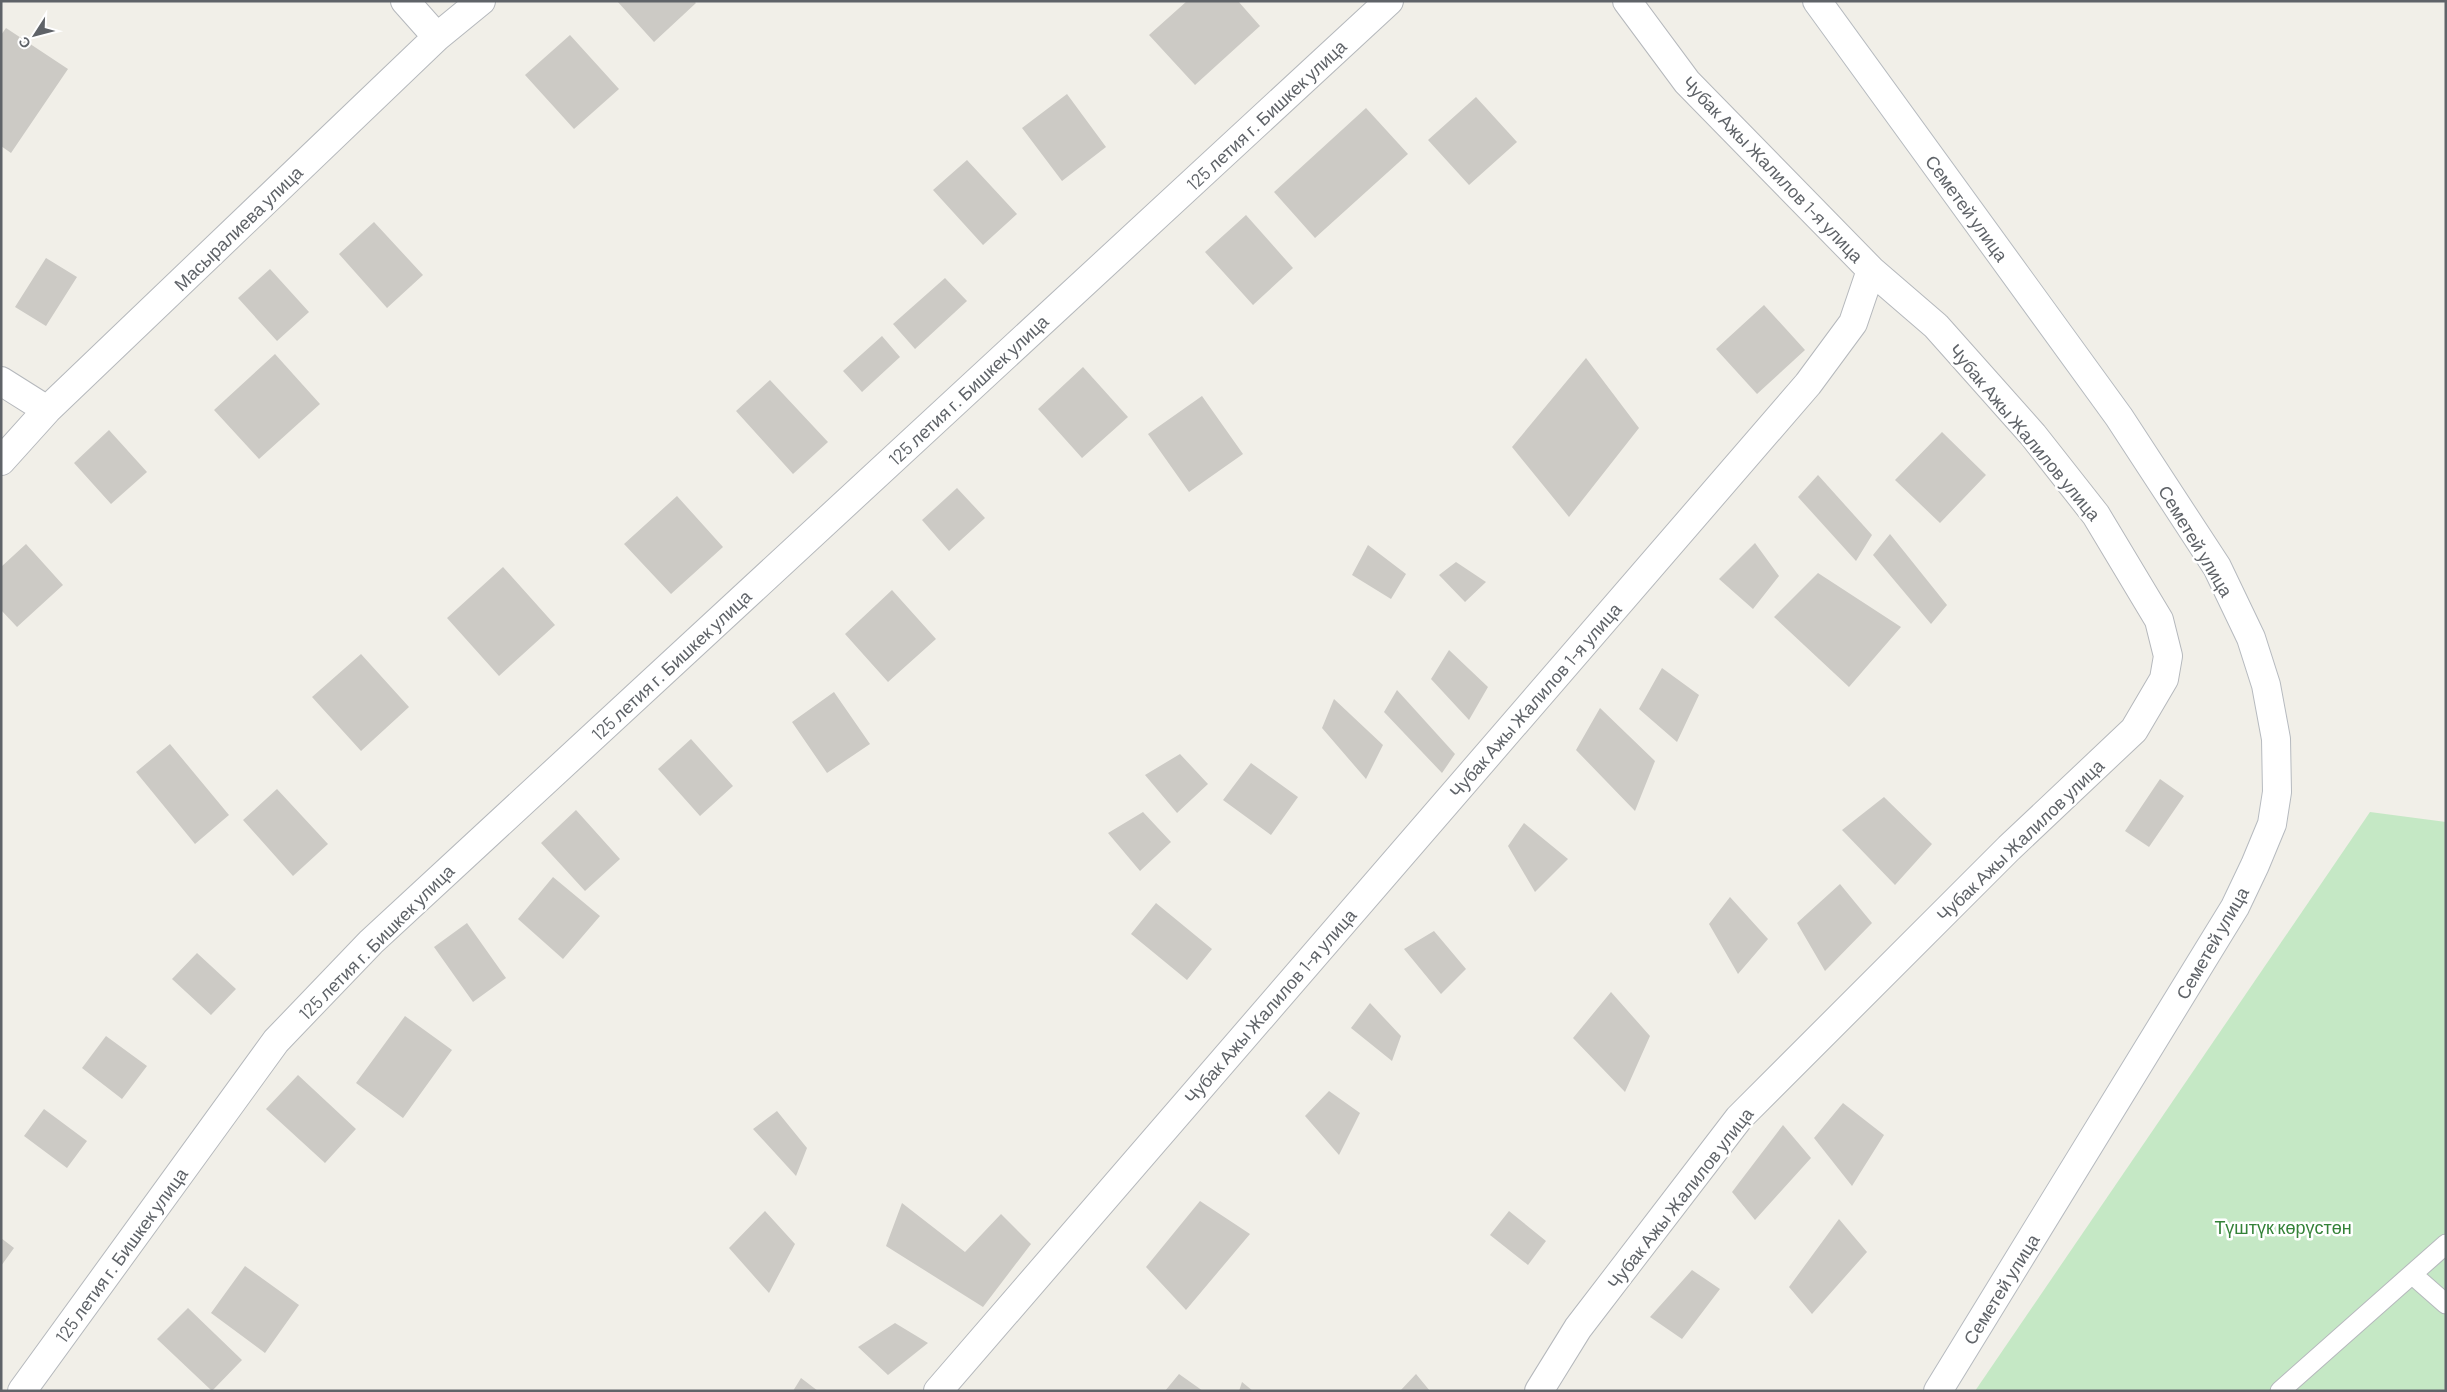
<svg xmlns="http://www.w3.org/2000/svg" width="2447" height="1392" font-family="Barlow,sans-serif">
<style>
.green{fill:#c5e8c5}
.building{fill:#cccac5}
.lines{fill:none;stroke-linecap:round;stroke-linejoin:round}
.lane-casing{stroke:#b5b8bc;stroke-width:21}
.street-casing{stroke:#b5b8bc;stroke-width:30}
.secondary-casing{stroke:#b6babf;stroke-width:30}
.lane{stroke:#fff;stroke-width:19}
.street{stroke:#fff;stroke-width:28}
.secondary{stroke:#fff;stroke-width:28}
.labels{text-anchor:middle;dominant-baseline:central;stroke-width:5;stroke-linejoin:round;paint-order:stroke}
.street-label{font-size:18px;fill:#5f6368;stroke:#fff}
.park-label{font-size:18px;fill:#348238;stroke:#fff}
</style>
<rect width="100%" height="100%" fill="#f1efe8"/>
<path class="green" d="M2370 812 2446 822V1391H1975Z"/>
<path class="building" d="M617 1H694L696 3 654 42Z
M1187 1H1238L1260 26 1195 85 1149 35Z
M6 28 68 69 11 153 1 146V35Z
M570 35 619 89 574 129 525 75Z
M1067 94 1106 147 1062 181 1022 128Z
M1476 97 1517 142 1469 185 1428 140Z
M1366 108 1408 154 1315 238 1274 192Z
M967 160 1017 214 983 245 933 190Z
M1246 215 1293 268 1253 305 1205 252Z
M374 222 423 275 387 308 339 254Z
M46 258 77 277 46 326 15 307Z
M270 269 309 312 277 341 238 298Z
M945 278 967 301 915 349 893 324Z
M1764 305 1805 350 1757 394 1716 349Z
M882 336 900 357 862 392 843 371Z
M275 354 320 404 259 459 214 410Z
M1586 358 1639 428 1569 517 1512 447Z
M1083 367 1128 417 1082 458 1038 409Z
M770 380 828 442 793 474 736 411Z
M1202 396 1243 454 1189 492 1148 434Z
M109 430 147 472 111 504 74 463Z
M1942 432 1986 475 1940 523 1895 480Z
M1818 475 1872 535 1856 561 1798 497Z
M957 488 985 518 949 551 922 520Z
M677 496 723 547 671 594 624 544Z
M1890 534 1947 605 1931 624 1873 555Z
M1755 543 1779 576 1753 609 1719 579Z
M26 544 63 585 17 627 1 610V567Z
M1368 545 1406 574 1391 599 1352 575Z
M1456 562 1486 582 1465 602 1439 575Z
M503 567 555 625 499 676 447 618Z
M1818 573 1901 627 1849 687 1774 617Z
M892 590 936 639 888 682 845 634Z
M1449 650 1488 687 1469 720 1431 679Z
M361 654 409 707 361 751 312 697Z
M1662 668 1699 695 1677 742 1639 709Z
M1397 690 1455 754 1442 773 1384 712Z
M834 692 870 744 827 773 792 722Z
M1334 699 1383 745 1366 779 1322 728Z
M1600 708 1655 761 1635 811 1576 750Z
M691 739 733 786 700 816 658 769Z
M170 744 229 815 195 844 136 772Z
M1180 754 1208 784 1177 813 1145 775Z
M1251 763 1298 797 1271 835 1223 800Z
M2160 779 2184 796 2149 847 2125 831Z
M277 789 328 844 293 876 243 820Z
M1884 797 1932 844 1895 885 1842 830Z
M576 810 620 859 585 891 541 843Z
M1143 812 1171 842 1140 871 1108 833Z
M1524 823 1568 859 1535 892 1508 846Z
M553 877 600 916 563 959 518 919Z
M1840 884 1872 923 1825 971 1797 923Z
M1730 897 1768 939 1738 974 1709 924Z
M1156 903 1212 949 1187 980 1131 934Z
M467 923 506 978 473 1002 434 947Z
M1434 931 1466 969 1441 994 1404 949Z
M197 953 236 989 211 1015 172 979Z
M1611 992 1650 1036 1625 1092 1573 1038Z
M1370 1003 1401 1036 1392 1061 1351 1028Z
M405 1016 452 1050 403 1118 356 1083Z
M106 1036 147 1066 122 1099 82 1068Z
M298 1075 356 1129 325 1163 266 1109Z
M1329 1091 1360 1113 1339 1155 1305 1116Z
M1843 1103 1884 1135 1852 1186 1814 1138Z
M44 1109 87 1141 67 1168 24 1136Z
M777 1111 807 1148 796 1176 753 1129Z
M1783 1125 1811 1158 1755 1220 1732 1192Z
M1200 1201 1250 1234 1186 1310 1146 1267Z
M902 1203 965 1252 1001 1214 1031 1244 983 1307 886 1246Z
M765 1211 795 1244 769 1293 729 1248Z
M1509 1211 1546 1241 1528 1265 1490 1235Z
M1839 1219 1867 1252 1812 1314 1789 1287Z
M1 1238 14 1248 1 1266Z
M245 1266 299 1305 265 1353 211 1313Z
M1692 1270 1720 1289 1682 1339 1650 1317Z
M188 1308 242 1360 212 1391 157 1339Z
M895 1323 928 1343 888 1375 858 1347Z
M1179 1374 1203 1391H1165Z
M1416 1374 1430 1391H1400Z
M801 1378 818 1391H793Z
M1242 1382 1253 1391H1239Z"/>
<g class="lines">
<g class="lane-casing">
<path id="lane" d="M2413 1275 2446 1304
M2280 1391 2446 1244"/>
</g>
<g class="street-casing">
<path id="street" d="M405 1 437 37
M1 381 47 410
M1 461 47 410 437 37 481 1
M22 1391 276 1041 371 942 1389 1
M938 1391 1808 384 1853 323 1871 270 1687 82 1627 1
M1539 1391 1578 1328 1739 1118 2009 848 2134 730 2164 679 2168 656 2159 620 2096 515 2033 435 1936 326 1871 270"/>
</g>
<g class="secondary-casing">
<path id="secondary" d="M1817 1 2119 417 2217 567 2251 638 2266 685 2276 739 2277 792 2272 824 2255 865 2235 907 1938 1391"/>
</g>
<use href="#lane" class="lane"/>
<use href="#street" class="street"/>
<use href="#secondary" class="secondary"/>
</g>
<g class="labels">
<g class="street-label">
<text transform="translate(1266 115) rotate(-43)">125 летия г. Бишкек улица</text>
<text transform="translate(1773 169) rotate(46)">Чубак Ажы Жалилов 1-я улица</text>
<text transform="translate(1967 208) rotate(54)">Семетей улица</text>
<text transform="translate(238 228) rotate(-44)">Масыралиева улица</text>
<text transform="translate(968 390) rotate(-43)">125 летия г. Бишкек улица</text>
<text transform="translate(2025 432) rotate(50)">Чубак Ажы Жалилов улица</text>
<text transform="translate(2196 541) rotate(59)">Семетей улица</text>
<text transform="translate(671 665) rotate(-43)">125 летия г. Бишкек улица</text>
<text transform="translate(1535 700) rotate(-49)">Чубак Ажы Жалилов 1-я улица</text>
<text transform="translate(2020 840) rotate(-44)">Чубак Ажы Жалилов улица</text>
<text transform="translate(376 942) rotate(-45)">125 летия г. Бишкек улица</text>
<text transform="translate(2212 943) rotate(-60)">Семетей улица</text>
<text transform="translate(1270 1006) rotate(-49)">Чубак Ажы Жалилов 1-я улица</text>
<text transform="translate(1680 1198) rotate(-52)">Чубак Ажы Жалилов улица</text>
<text transform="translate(121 1255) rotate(-54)">125 летия г. Бишкек улица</text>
<text transform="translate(2001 1289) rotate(-58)">Семетей улица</text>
</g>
<g class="park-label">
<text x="2283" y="1227">Түштүк көрүстөн</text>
</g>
</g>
<rect width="2447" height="1392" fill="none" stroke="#5f6368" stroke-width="5"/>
<g transform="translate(35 35) rotate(234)" stroke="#ffffff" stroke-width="4" paint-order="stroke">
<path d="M0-4L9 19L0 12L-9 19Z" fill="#5f6368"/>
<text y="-8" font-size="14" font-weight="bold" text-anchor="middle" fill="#5f6368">С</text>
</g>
</svg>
